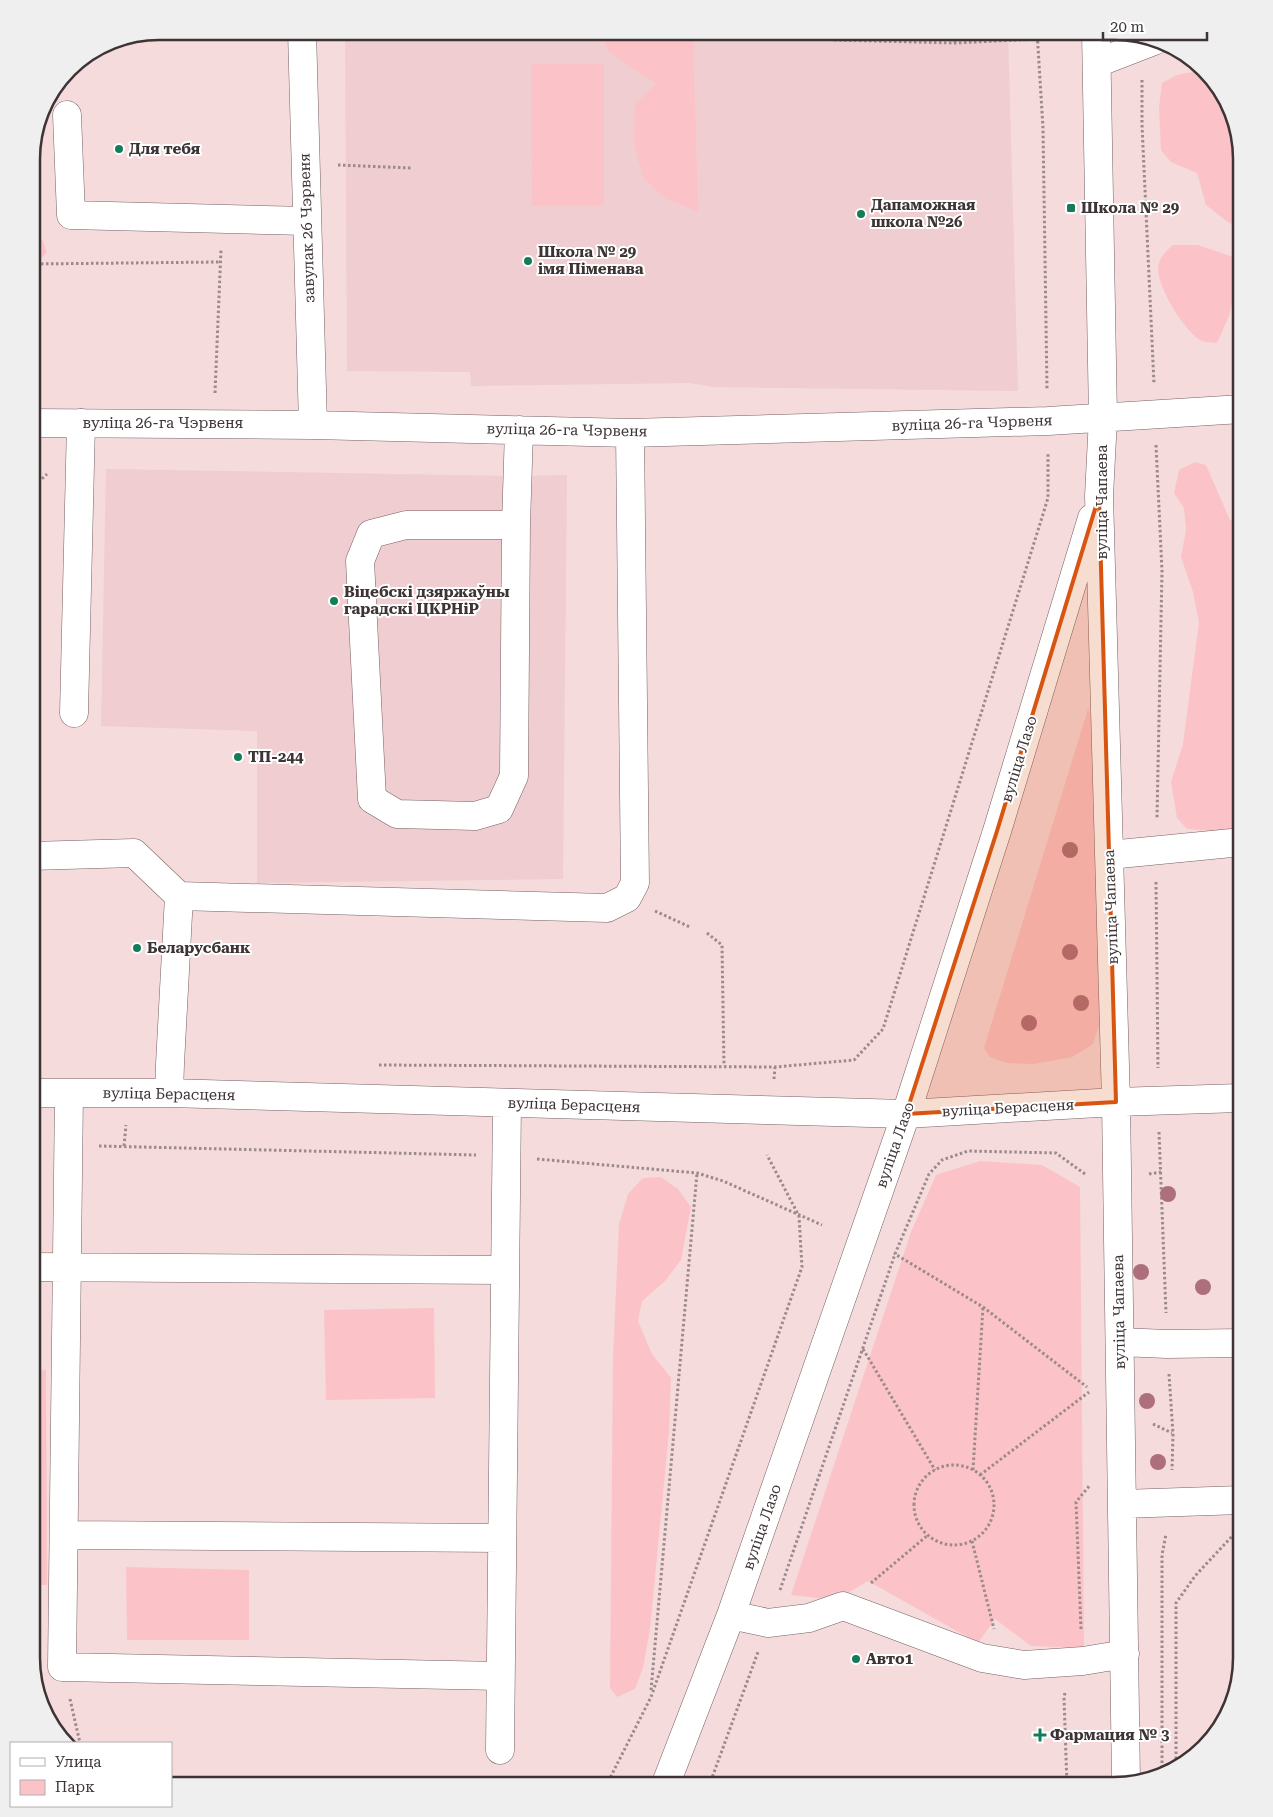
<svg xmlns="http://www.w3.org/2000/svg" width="1273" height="1817" font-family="'Roboto Serif',serif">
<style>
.built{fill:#f0cdd0}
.green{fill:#fbc3c7}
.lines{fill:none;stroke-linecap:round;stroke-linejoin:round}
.minor-casing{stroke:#776062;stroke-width:29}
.path{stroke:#9c8a8b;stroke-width:3;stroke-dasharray:2.5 2.5;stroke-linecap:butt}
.minor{stroke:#fff;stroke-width:28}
.tree{fill:#ac6f7b}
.marked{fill:#d75510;fill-opacity:0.2;stroke:#d75510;stroke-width:4;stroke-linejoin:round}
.poi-dot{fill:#127d58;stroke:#fff;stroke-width:2}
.labels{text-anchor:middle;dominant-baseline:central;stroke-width:4;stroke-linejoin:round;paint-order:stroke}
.poi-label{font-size:15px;font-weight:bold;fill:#3e3435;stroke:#fff;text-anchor:start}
.street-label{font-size:15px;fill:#3e3435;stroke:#fff}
.rim{fill:none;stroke:#3e3435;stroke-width:2.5}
</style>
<rect width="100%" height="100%" fill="#f5dbdc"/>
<path class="built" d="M345 31H1008L1018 391 713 387 690 383 471 386 470 372 347 371Z
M106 469 516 476 567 475 563 879 257 883V731L101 726Z"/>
<path class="green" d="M693 31 698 212 665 198 643 178 634 144 635 104 656 84 608 51 600 32Z
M531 64H604V205L532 206Z
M1198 71 1222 92 1230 116 1242 159V225L1229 223 1206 205 1197 173 1171 162 1161 150 1159 108 1162 83 1177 75Z
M31 234 40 235 47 252 36 264 31 265Z
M1173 245H1198L1242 260V291H1234L1229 316 1217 343C1213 342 1206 343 1202 341 1185 333 1159 289 1158 270 1158 259 1165 252 1173 245Z
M1195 462 1206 465 1230 520 1242 519V726L1238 737 1236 764 1242 783V821L1226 832 1187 829 1177 818 1171 782 1183 744 1199 622 1193 592 1181 557 1186 530 1184 508 1174 493 1179 470Z
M1088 709 1092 720 1100 1022 1093 1044 1072 1057 1034 1064 1007 1063 990 1057 984 1048Z
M980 1161 1042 1165 1080 1187 1084 1648 1031 1646 995 1619 978 1643 868 1581 836 1600 791 1595 911 1232 936 1175Z
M661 1177 678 1189 691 1207 681 1260 665 1281 642 1301 638 1321 652 1354 671 1378 669 1431 650 1629 643 1668 635 1689 617 1697 610 1688 613 1358 619 1224 628 1194 643 1178Z
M434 1308 435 1398 326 1400 324 1310Z
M46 1370 47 1585H31V1371Z
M126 1567 249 1570V1640H127Z"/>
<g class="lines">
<g class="minor-casing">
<path id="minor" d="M302 31 313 425
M1096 32 1103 418 1099 496 1116 1102 1126 1782
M1097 63 1154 41
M67 115 71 215 307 221
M31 423 313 425 630 433 1048 421 1242 409
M516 525H406L371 534 360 561 372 799 397 814 475 816 499 809 514 776 516 525 519 430
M74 713 81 423
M1109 855 1242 842
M31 856 134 853 179 896 607 908 627 898 635 883 630 433
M31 1093H169L906 1114 1116 1102 1240 1098
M69 1093 62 1667 500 1676
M169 1093 170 1064 179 896
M31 1267 505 1270
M1120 1342 1167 1344 1242 1343
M1122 1504 1242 1500
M64 1535 501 1538
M731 1615 768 1623 809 1618 843 1606 982 1658 1024 1665 1083 1661 1125 1654
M500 1750 507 1103
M665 1786 731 1615 906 1114 997 831 1092 518"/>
</g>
<path class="path" d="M1037 31 1043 128 1047 389
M834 40 955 43 1037 39
M955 43V31
M1142 80V125L1154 384
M338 165 411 168
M31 264 220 262
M215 393 221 249
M1156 445 1162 571 1157 818
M31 489 47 474
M1156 882 1158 1068
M655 911 690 927
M707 933 722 945 724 1066
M379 1065 775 1067 854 1060 883 1029 1048 498V452
M774 1079 775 1067
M1159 1132 1166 1313
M99 1146 476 1155
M124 1146 126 1125
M537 1159 697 1173 723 1181 822 1225
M1085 1174 1056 1153 968 1151 942 1160 929 1174 895 1254 983 1307 1087 1387
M1149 1174 1161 1172
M863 1349 935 1470
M1169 1374 1173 1434 1172 1470
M1153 1424 1172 1433
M914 1505a40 40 0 1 1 80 0a40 40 0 1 1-80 0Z
M973 1470 983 1307
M980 1475 1089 1392
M972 1541 994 1629
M871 1583 928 1535
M780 1590 895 1254
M1081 1629 1076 1502 1090 1485
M651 1690 697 1173
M1065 1693 1064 1697 1067 1786
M70 1699 80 1743
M1176 1769V1603L1195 1576 1236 1532
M1162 1773V1555L1166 1534
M606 1786 651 1697 802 1267 799 1216 767 1155
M709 1786 758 1652"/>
<use href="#minor" class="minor"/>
</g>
<g class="tree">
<circle cx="1070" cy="850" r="8"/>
<circle cx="1070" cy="952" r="8"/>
<circle cx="1081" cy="1003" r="8"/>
<circle cx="1029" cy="1023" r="8"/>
<circle cx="1168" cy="1194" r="8"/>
<circle cx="1141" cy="1272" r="8"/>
<circle cx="1203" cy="1287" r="8"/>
<circle cx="1147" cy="1401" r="8"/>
<circle cx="1158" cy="1462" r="8"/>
</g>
<path class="marked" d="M1099 496 1116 1102 906 1114 997 831Z"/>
<g class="poi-dot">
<circle cx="119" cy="149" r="5"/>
<rect x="1066" y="203" width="10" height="10" rx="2.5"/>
<circle cx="861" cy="214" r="5"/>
<circle cx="528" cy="261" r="5"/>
<circle cx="334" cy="601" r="5"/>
<circle cx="238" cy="757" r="5"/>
<circle cx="137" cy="948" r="5"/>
<circle cx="856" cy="1659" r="5"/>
<path d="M1037.5 1727.5h5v5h5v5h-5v5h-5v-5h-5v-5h5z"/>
</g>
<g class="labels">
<g class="poi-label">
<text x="129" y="149">Для тебя</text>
<text x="871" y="205">Дапаможная<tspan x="871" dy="17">школа №26</tspan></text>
<text x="1081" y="208">Школа № 29</text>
<text x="538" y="252">Школа № 29<tspan x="538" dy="17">імя Піменава</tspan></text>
<text x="344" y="592">Віцебскі дзяржаўны<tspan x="344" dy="17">гарадскі ЦКРНіР</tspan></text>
<text x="248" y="757">ТП-244</text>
<text x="147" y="948">Беларусбанк</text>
<text x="866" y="1659">Авто1</text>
<text x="1050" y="1735">Фармация № 3</text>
</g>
<g class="street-label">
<text transform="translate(307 228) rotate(-92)">завулак 26 Чэрвеня</text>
<text x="163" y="423">вуліца 26-га Чэрвеня</text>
<text transform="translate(972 423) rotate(-2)">вуліца 26-га Чэрвеня</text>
<text transform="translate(567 430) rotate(1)">вуліца 26-га Чэрвеня</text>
<text transform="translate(1102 502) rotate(-90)">вуліца Чапаева</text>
<text transform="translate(1019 759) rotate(-73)">вуліца Лазо</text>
<text transform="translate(1111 907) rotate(-92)">вуліца Чапаева</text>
<text transform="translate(169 1094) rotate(1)">вуліца Берасценя</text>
<text transform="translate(574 1105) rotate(2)">вуліца Берасценя</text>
<text transform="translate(1008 1108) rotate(-3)">вуліца Берасценя</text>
<text transform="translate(895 1145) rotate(-71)">вуліца Лазо</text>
<text transform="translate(1119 1312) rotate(-91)">вуліца Чапаева</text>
<text transform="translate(762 1527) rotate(-71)">вуліца Лазо</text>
</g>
</g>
<path d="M0 0H1273V1817H0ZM159 40H1114A119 119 0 0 1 1233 159V1658A119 119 0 0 1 1114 1777H159A119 119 0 0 1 40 1658V159A119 119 0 0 1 159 40Z" fill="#f0efef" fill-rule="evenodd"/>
<path class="rim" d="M159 40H1114A119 119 0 0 1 1233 159V1658A119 119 0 0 1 1114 1777H159A119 119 0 0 1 40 1658V159A119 119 0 0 1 159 40Z"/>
<rect x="10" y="1742" width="162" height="65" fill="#ffffff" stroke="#b2aeae"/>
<rect x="20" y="1758" width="25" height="8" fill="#ffffff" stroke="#b2aeae"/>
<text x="55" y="1767" font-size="15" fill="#3e3435">Улица</text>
<rect x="20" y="1780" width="25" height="15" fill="#fbc3c7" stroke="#b2aeae"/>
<text x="55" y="1792" font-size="15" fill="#3e3435">Парк</text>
<path d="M1103 32v8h104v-8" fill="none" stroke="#3e3435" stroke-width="2.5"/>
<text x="1110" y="32" font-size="15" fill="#3e3435" stroke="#ffffff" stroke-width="4" paint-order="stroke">20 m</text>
</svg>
